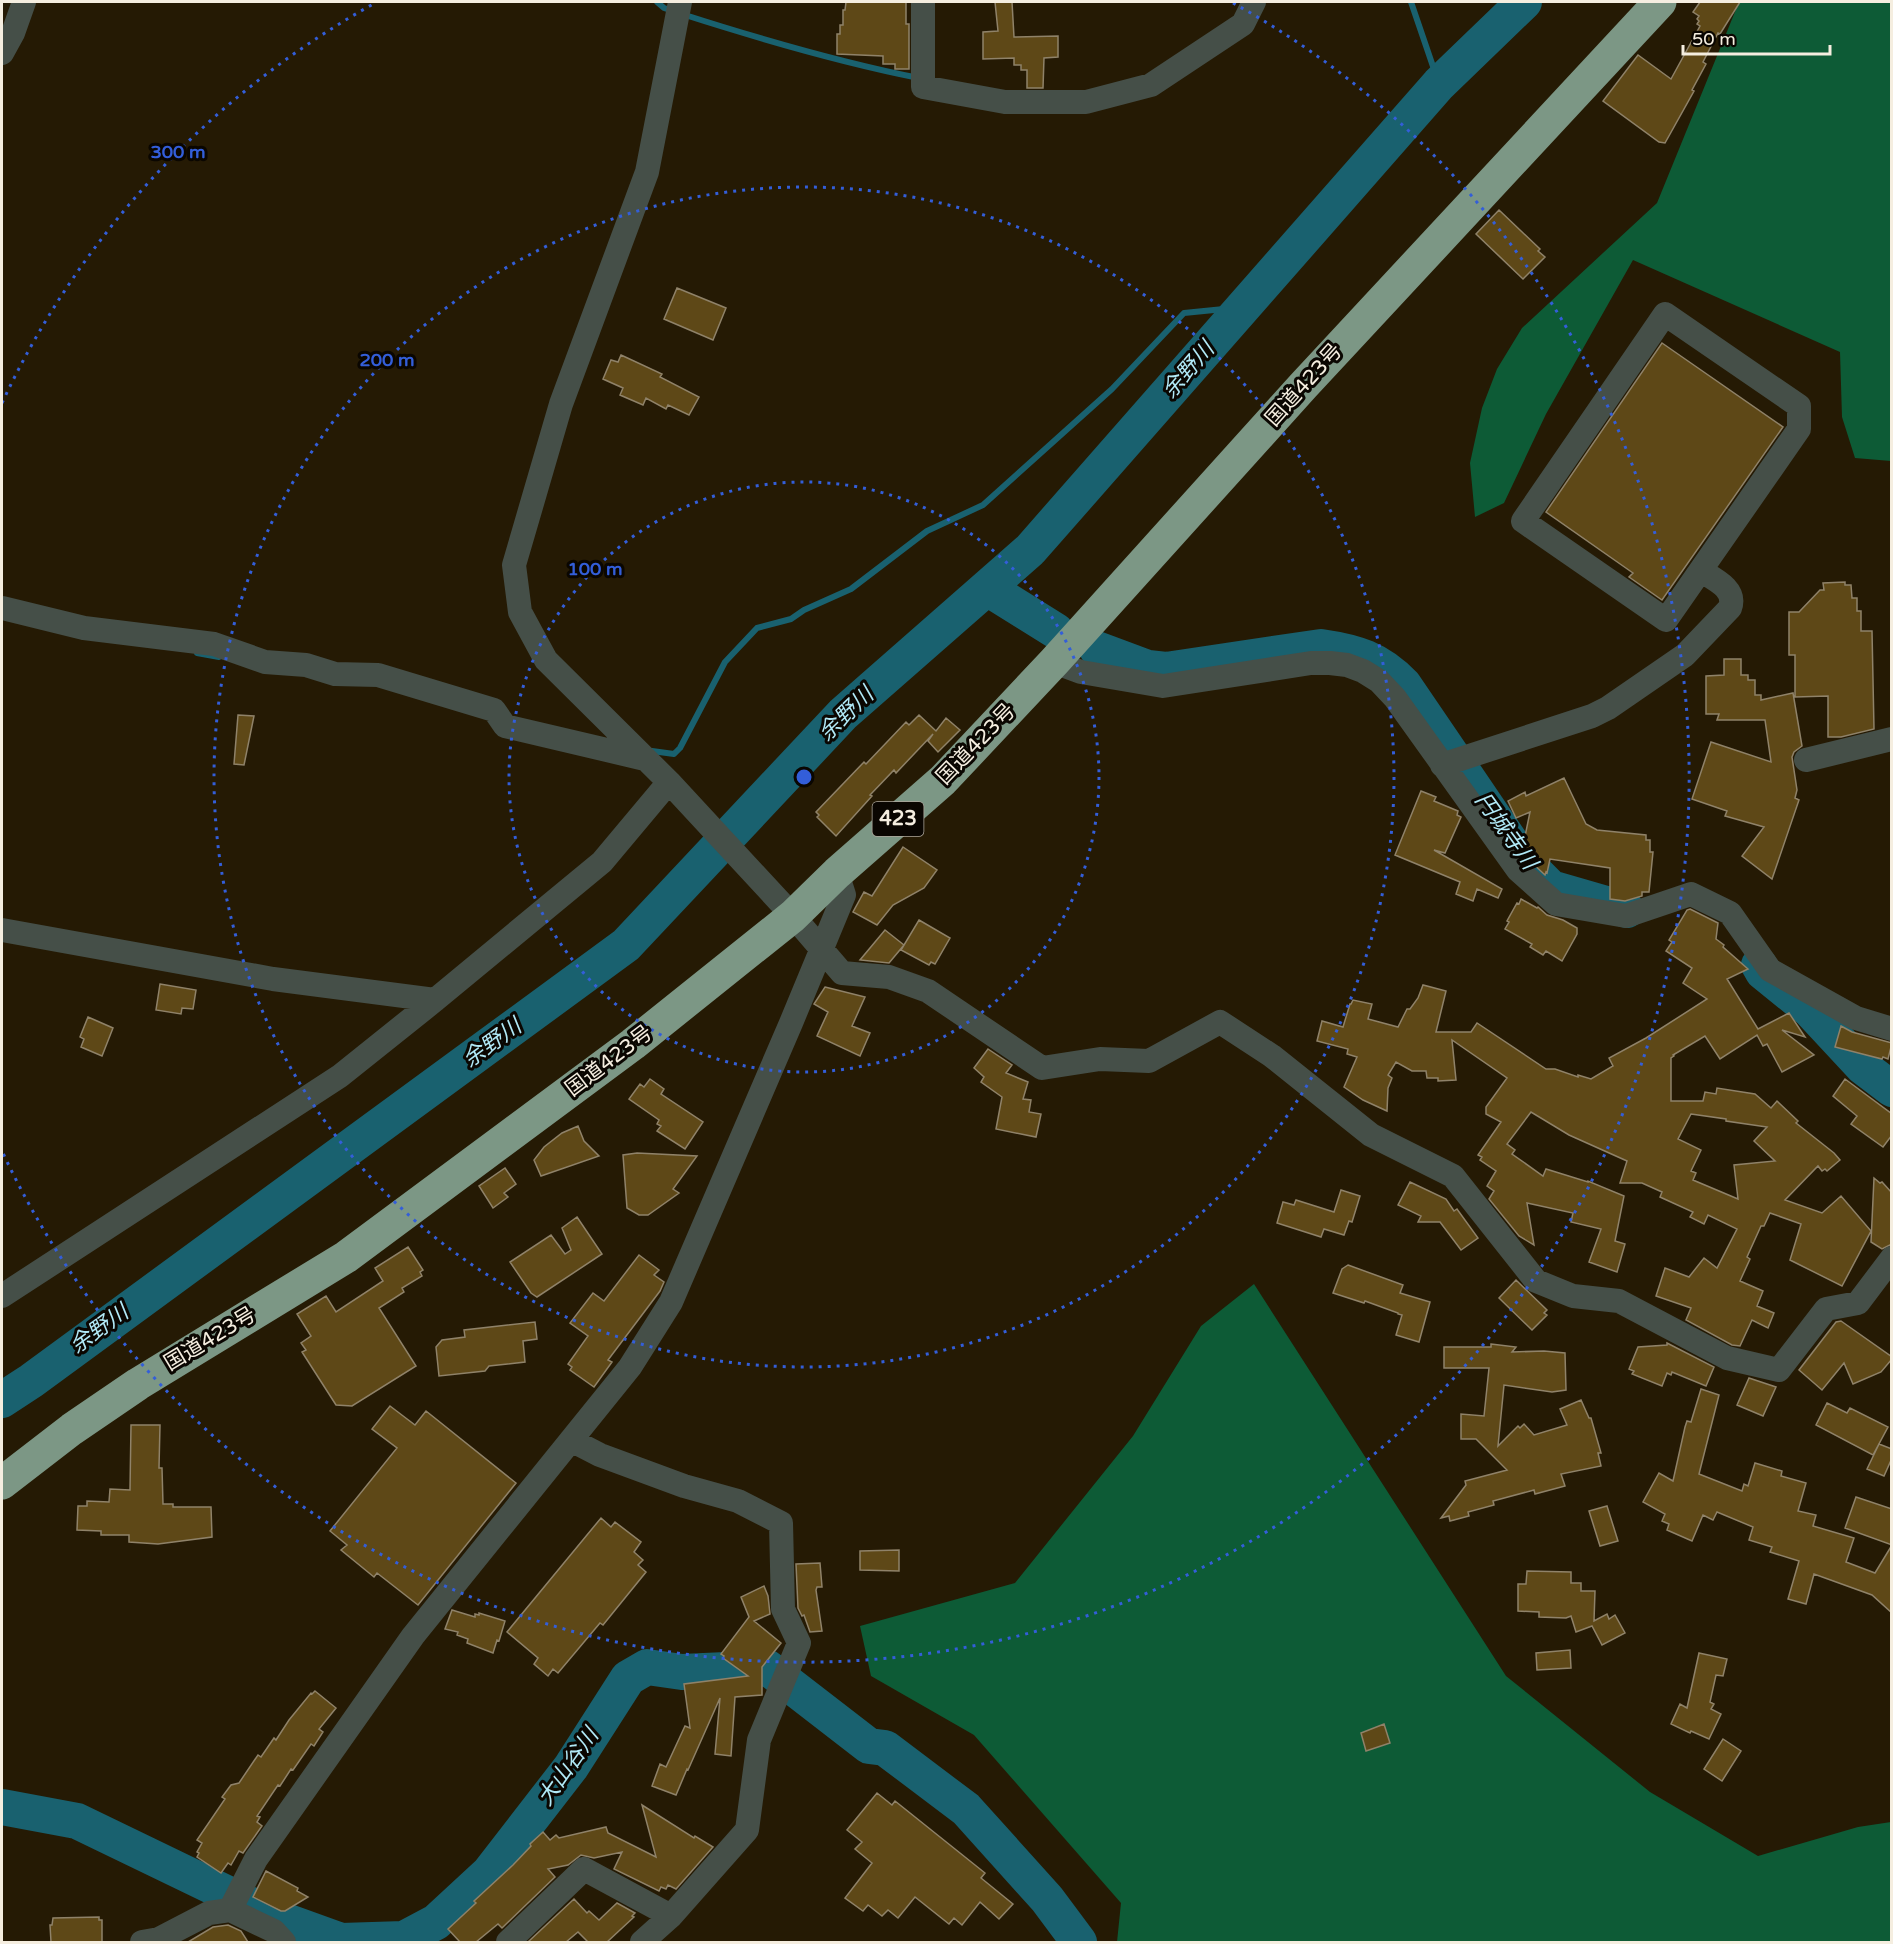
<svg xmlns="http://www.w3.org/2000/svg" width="1893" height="1944" font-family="'Varela Round','Noto Sans JP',sans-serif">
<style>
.forest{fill:#0d5b36}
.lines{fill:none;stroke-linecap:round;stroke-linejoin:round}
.stream{stroke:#19616f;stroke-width:6}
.river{stroke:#19616f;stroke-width:36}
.building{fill:#5e4817;stroke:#8f8269;stroke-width:1.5;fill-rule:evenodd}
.minor{stroke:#454f48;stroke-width:24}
.highway{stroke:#7c9785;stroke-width:33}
.ring{fill:none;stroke:#335ed9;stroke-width:3;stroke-dasharray:3 6}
.labels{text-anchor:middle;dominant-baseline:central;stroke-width:6;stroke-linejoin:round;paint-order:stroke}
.shield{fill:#0a0601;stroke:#aea89d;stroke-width:1.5}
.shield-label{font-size:20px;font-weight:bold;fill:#f5eee0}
.street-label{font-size:21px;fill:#f5eee0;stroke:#0a0601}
.water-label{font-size:22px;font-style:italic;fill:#b1e9f7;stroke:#0a0601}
.centre{fill:#335ed9;stroke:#0a0601;stroke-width:3}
.ring-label{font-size:18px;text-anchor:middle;font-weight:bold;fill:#335ed9;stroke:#0a0601;stroke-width:6;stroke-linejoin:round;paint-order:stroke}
</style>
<rect width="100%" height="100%" fill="#251a04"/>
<path class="forest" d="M1739 2H1891V461L1855 458 1842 417 1840 352 1633 260 1546 414 1504 503 1475 517 1470 463 1482 408 1497 369 1522 328 1657 203Z
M1254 1284 1506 1676 1650 1792 1758 1856 1858 1827 1891 1822V1942H1117L1121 1903 974 1735 871 1676 860 1626 1015 1583 1133 1436 1201 1326Z"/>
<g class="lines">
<path class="stream" d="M657 2 664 8 673 11
M1411 2 1439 84
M682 14C760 39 838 62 919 78
M197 653 219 657
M652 751 674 754 680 748 725 662 757 628 791 619 804 610 851 589 927 531 983 505 1112 389 1184 313 1244 307"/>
<path class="river" d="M987 588 1056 631
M1097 649 1148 668 1166 670 1321 647C1356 652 1379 659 1404 685L1523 860 1551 888 1627 910
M1759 965 1763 972 1810 1010 1863 1067 1892 1089
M2 1400 31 1381 626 945 843 714 1030 550 1439 84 1524 2
M2 1807 77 1821 280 1919 341 1941 404 1939 436 1922 489 1873 571 1767 628 1678 647 1667 682 1672 768 1668 869 1746 885 1748 966 1809 1047 1899 1079 1942"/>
</g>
<path class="building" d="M846 2H906V24H909V69H895V64H883V56L837 54V34H840V25H843V10H845Z
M995 2H1012L1014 37 1058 36V57L1044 58 1043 88H1027V70H1021V65H1014V58L983 59V32L998 31Z
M1700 2H1740L1720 34 1718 33 1703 62 1706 64 1692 90 1694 91 1665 143 1659 142 1603 101 1638 55 1671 79 1700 26 1697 24 1699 21 1697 19 1699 16 1693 12Z
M1499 210 1540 249 1538 251 1545 257 1523 279 1476 234Z
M677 288 726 308 713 340 664 319Z
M1662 343 1783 427 1662 600 1629 577 1633 573 1546 512Z
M621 355 662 374 660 377 699 397 689 415 668 405 666 409 646 398 643 405 620 395 623 388 603 379 611 360 618 362Z
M1845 582V585H1851L1852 598H1857V611H1861V631H1872L1874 729 1841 737H1828V696L1795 697V655H1789V612H1799L1820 590H1824L1823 583Z
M1724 659H1741V675H1748V680H1755V695H1761V700L1793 693 1802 746 1794 752 1792 757 1797 790 1795 798 1799 800 1772 879 1742 856 1764 827 1725 816 1727 811 1692 799 1711 742 1771 762 1765 720H1717L1719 714H1706V676L1724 675Z
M238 715 254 716 244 765 234 764Z
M919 715 936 731 946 718 960 730 938 752 928 741 933 734 896 773 894 770 870 795 872 796 836 836 817 817 819 815 816 812 864 762 866 764 906 722 909 725Z
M1564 778 1586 824 1597 830 1646 835V840H1650V852H1653L1649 892H1642V896L1625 901 1610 899V868L1550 859 1547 873 1546 872 1545 875 1529 860 1522 851 1530 812 1516 818 1508 801 1525 792 1526 796Z
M1421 791 1436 797 1434 801 1458 811 1457 815 1461 817 1445 853 1434 850 1502 889 1498 898 1477 889 1473 901 1456 894 1460 882 1395 855Z
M903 847 937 870 924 888 893 905 877 925 853 912 864 892 872 896Z
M1521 899 1537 908 1538 907 1547 915 1563 920 1577 928V934L1562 961 1546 951 1543 955 1530 947 1532 944 1505 929 1509 922 1507 921 1517 903 1519 904Z
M1690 909 1718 923 1716 939 1724 945 1723 947 1748 969 1727 979 1758 1029 1789 1013 1805 1037 1782 1030 1814 1055 1782 1072 1767 1044 1763 1046 1757 1035 1720 1059 1705 1036 1673 1055 1674 1056 1671 1058V1101H1703L1705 1092 1716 1094 1717 1088 1755 1094 1771 1108 1777 1101 1798 1121 1796 1123 1834 1153 1840 1160 1827 1171 1825 1169 1822 1171 1818 1166 1785 1200 1822 1213 1841 1196 1871 1231 1842 1286 1790 1260 1801 1224 1770 1213 1764 1226H1761L1747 1257 1750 1259 1740 1281 1763 1291 1757 1306 1774 1313 1768 1328 1752 1320 1740 1346 1732 1345 1686 1320 1691 1308 1656 1296 1665 1268 1689 1277 1704 1258 1717 1268 1737 1229 1708 1215 1704 1224 1690 1217 1693 1212 1660 1197 1662 1192 1642 1183H1620L1627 1161 1569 1135 1531 1112 1507 1144 1515 1150 1512 1154 1543 1176 1546 1169 1588 1182V1181L1624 1196 1615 1241 1625 1244 1617 1272 1589 1262 1601 1229 1571 1222 1573 1213 1527 1203 1534 1245 1519 1236 1489 1199 1494 1191 1487 1186 1496 1171 1480 1160 1482 1157 1478 1155 1501 1122 1486 1114V1107L1507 1078 1452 1040 1456 1080 1438 1081V1078H1427L1426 1071H1412L1396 1062 1388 1075 1392 1078 1388 1088 1387 1111 1363 1100 1344 1087 1357 1057 1347 1054 1348 1049 1317 1041 1322 1021 1343 1027 1350 1004H1351L1353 1000 1372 1004 1368 1019 1398 1027 1407 1009H1410L1418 998 1423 985 1446 991 1436 1032H1471L1477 1023 1546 1069H1555L1578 1077V1075L1591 1079 1613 1066 1609 1058 1646 1038 1707 999 1683 983 1692 968 1666 951 1672 942 1669 940 1687 910ZM1691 1114 1726 1119V1121L1767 1127 1754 1141 1775 1161 1734 1165 1738 1199 1693 1180 1696 1173 1691 1171 1701 1150 1678 1139Z
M919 920 950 938 935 964 931 962 929 965 901 950Z
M885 930 904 945 889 963 860 960Z
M160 984 196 990 193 1009 182 1008 181 1014 156 1010Z
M825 987 865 997 852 1026 870 1033 860 1056 817 1036 828 1012 814 1004Z
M88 1017 113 1028 102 1056 81 1047 84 1039 80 1037Z
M1841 1026 1852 1032 1892 1043 1888 1059 1883 1057 1882 1059 1835 1047Z
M988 1049 1012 1065 1006 1073 1028 1082 1023 1099 1031 1100 1029 1112 1041 1114 1036 1137 996 1129 1002 1097 981 1082 984 1077 974 1068Z
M650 1079 664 1089 661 1094 703 1122 685 1149 657 1131 661 1126 657 1124 659 1120 629 1099 640 1084 644 1087Z
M1845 1079 1892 1114V1135L1883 1147 1851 1124 1857 1116 1833 1096Z
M578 1126 584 1141 599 1156 541 1176 534 1160 544 1147 562 1133Z
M637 1153 697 1156 673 1189 679 1193 648 1215H639L627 1208 623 1155Z
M505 1168 516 1184 504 1193 508 1197 493 1208 479 1186Z
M1874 1178 1880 1183 1882 1182 1892 1193V1244L1882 1249 1871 1242Z
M1410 1182 1446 1199 1454 1211 1457 1209 1478 1238 1461 1250 1440 1222H1418L1421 1216 1398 1205Z
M1341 1190 1360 1196 1352 1222 1349 1221 1344 1235 1324 1229 1321 1237 1277 1223 1283 1202 1294 1205 1296 1200 1334 1212Z
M577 1217 602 1254 537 1297 531 1293 510 1262 551 1235 565 1254 571 1250 562 1228Z
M408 1247 423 1270 420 1272 422 1276 402 1288 404 1292 379 1308 416 1366 352 1406 336 1405 302 1352 306 1350 301 1343 311 1336 297 1314 326 1296 336 1312 383 1281 375 1268Z
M639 1255 659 1270 654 1275 664 1282 660 1291 608 1360 612 1362 594 1387 570 1370 572 1367 568 1364 588 1336 570 1323 593 1293 604 1301Z
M1348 1265 1403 1285 1400 1293 1430 1302 1419 1342 1396 1335 1402 1315 1398 1314V1313L1365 1301 1364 1303 1333 1293 1342 1269Z
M1516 1280 1547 1310 1544 1313 1547 1315 1532 1330 1499 1298Z
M1841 1321 1892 1357V1359L1881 1372 1853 1384 1844 1363 1822 1390 1799 1370 1836 1322Z
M535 1322 537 1339 523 1341 525 1362 489 1366 485 1371 439 1376 436 1347 442 1340 465 1337 464 1330Z
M1667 1343 1714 1367 1706 1386 1672 1372 1671 1375 1667 1373 1662 1386 1632 1374 1634 1371 1629 1369 1638 1347 1667 1345Z
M1491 1344 1516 1347 1512 1352 1544 1351 1565 1353 1566 1390 1552 1392 1504 1385 1498 1446 1518 1426 1520 1428 1524 1424 1534 1435 1567 1425 1560 1409 1581 1400 1589 1418H1591L1601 1453H1598L1601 1466 1561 1474 1565 1486 1535 1494 1534 1490 1493 1501 1494 1505 1468 1512 1469 1516 1450 1521 1449 1516 1441 1518 1466 1485 1465 1481 1507 1470 1476 1439H1461V1414L1484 1416 1489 1368H1444V1347H1491Z
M1749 1378 1776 1387 1763 1416 1737 1405Z
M1701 1389 1719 1395 1699 1474 1742 1491 1744 1484 1748 1486 1755 1463 1782 1471 1781 1476 1806 1483 1798 1511 1816 1515 1813 1526 1854 1538 1846 1562 1875 1573 1892 1545V1613L1872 1595 1814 1574 1806 1604 1788 1599 1799 1561 1770 1552 1772 1547 1749 1540 1753 1527 1717 1512 1713 1520 1703 1515 1692 1541 1667 1530 1669 1524 1662 1521 1665 1514 1643 1502 1659 1473 1673 1481 1685 1427 1687 1421 1691 1422Z
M1827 1403 1847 1413 1850 1408 1888 1427 1873 1455 1816 1425Z
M390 1406 415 1425 426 1411 516 1483 418 1605 377 1573 374 1577 341 1550 347 1545 330 1531 397 1448 372 1429Z
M131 1425H160L159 1468H162L163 1504H173V1507H211L212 1537 158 1544 129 1542V1535H101V1531L77 1530 78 1506H87V1501L109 1502 110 1489 130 1490Z
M1879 1444 1892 1449V1458L1884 1476 1867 1469Z
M1856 1497 1892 1509V1545L1845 1528Z
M1607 1506 1618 1541 1600 1546 1589 1511Z
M601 1518 611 1527 615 1522 641 1542 634 1552 643 1560 638 1565 646 1572 603 1625 600 1623 558 1673 553 1669 548 1676 534 1664 538 1658 507 1632Z
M899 1550V1571L860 1570V1551Z
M820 1563 822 1587H817L816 1590 822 1631 810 1632 804 1615 802 1616 798 1608 796 1564Z
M1527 1571 1571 1572V1583H1581V1591H1595L1594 1621 1607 1614 1609 1619 1615 1615 1625 1633 1602 1645 1592 1626 1576 1632 1571 1616 1566 1618 1539 1617V1612L1518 1611V1584H1526Z
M764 1586 768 1596 770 1614 754 1621 781 1643 762 1667V1695L735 1697 731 1756 715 1754 720 1698 688 1770 687 1769 676 1795 652 1786 660 1764 666 1767 685 1726 690 1728 684 1684 748 1676 723 1658 724 1656 721 1654 749 1617 741 1597Z
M452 1610 475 1617V1614L479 1615V1613L505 1621 499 1641 497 1640 493 1653 467 1643 468 1639 457 1635 458 1632 445 1629Z
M1570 1650 1571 1668 1537 1670 1536 1653Z
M1699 1653 1727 1659 1723 1676 1716 1675 1710 1702 1714 1704 1711 1709 1721 1714 1709 1739 1691 1731 1690 1733 1671 1724 1680 1704 1687 1708Z
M315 1691 336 1708 319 1729 323 1732 314 1746 311 1744 293 1770 291 1769 280 1786 278 1785 257 1816 260 1817 257 1822 262 1826 243 1853 239 1851 231 1865 228 1863 221 1873 197 1857 199 1853 197 1852 202 1843 197 1840 225 1799 222 1797 231 1785 239 1783 258 1755 261 1757 274 1738 276 1740 289 1720 311 1693 312 1694Z
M1384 1724 1390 1743 1366 1751 1361 1733Z
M1723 1739 1741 1751 1722 1781 1704 1769Z
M877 1793 892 1805 895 1801 985 1873 981 1878 1013 1904 999 1919 980 1902 962 1925 954 1918 949 1924 915 1897 898 1918 888 1910 882 1916 868 1905 863 1911 845 1898 872 1863 855 1849 862 1842 847 1830Z
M642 1805 694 1838 695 1836 713 1847 676 1889 668 1885 666 1889 661 1887 659 1891 614 1869 622 1852 594 1858 581 1855 568 1865 548 1869 555 1877 502 1928 498 1924 476 1942H460L448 1929 476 1903 474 1901 513 1865 531 1846 530 1844 543 1832 550 1840 556 1835 559 1838 606 1827 608 1833 656 1857Z
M266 1871 298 1888 297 1891 308 1897 285 1911H281L253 1897Z
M574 1899 587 1913 589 1911 599 1920 617 1903 635 1913 632 1916 634 1917 607 1942H588L578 1932 566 1942H528Z
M99 1917V1920H102V1942H51L50 1925H52L53 1918Z
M228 1925 241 1931 248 1942H188L213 1927Z"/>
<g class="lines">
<path class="minor" d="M680 2 647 172 561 404 514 565 520 612 546 660 669 782 793 916 842 973 889 977 928 991 1042 1068 1100 1059 1149 1061 1220 1022 1272 1056 1371 1135 1453 1176 1536 1281 1573 1296 1619 1301 1727 1358 1779 1370 1826 1309 1858 1303 1892 1258
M923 2V87L1005 102H1086L1151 85 1243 24 1254 2
M2 53 13 33 24 2
M1665 314 1799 406V429L1666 620 1523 521Z
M2 608 84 628 214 644 265 662 306 665 335 674 378 675 494 710 505 726 645 759
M1054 662 1081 672 1163 686 1311 663H1330L1347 665 1363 671 1379 681 1395 698 1518 870 1556 904 1626 916 1691 894 1730 913 1770 970 1856 1018 1892 1029
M1806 760 1892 739
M1442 765 1592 716 1608 708 1685 655 1730 608C1737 589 1714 579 1701 571
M2 930 273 979 435 1000
M2 1296 340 1076 435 1000 602 862 669 782
M571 1440 600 1455 684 1486 738 1501 781 1523 783 1609 799 1643 759 1740 747 1830 671 1916 642 1942
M230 1910 256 1859 413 1636 630 1367 671 1302 791 1023 844 895 837 873
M142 1942 159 1939 209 1913 230 1910 274 1931 284 1942
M508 1942 584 1869 671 1916"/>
<path class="highway" d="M2 1483 72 1429 138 1384 346 1257 633 1044 793 916 837 873 943 780 1054 662 1303 386 1660 2"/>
</g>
<g class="ring">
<circle cx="804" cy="777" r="295"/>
<circle cx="804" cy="777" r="590"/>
<path d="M2 403A885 885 0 0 1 375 3M1233 3A885 885 0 1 1 2 1151"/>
</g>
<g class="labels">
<rect class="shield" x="872.5" y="802" width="51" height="34" rx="4.5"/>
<g class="shield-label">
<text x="898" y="819">423</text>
</g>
<g class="street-label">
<text transform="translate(1304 385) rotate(-48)">国道423号</text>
<text transform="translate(976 744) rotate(-46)">国道423号</text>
<text transform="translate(609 1061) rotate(-37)">国道423号</text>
<text transform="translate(210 1339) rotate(-31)">国道423号</text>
</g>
<g class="water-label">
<text transform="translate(1188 370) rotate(-49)">余野川</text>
<text transform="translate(846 714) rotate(-44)">余野川</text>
<text transform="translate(1506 831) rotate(54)">円城寺川</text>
<text transform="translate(492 1043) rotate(-36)">余野川</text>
<text transform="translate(99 1329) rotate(-36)">余野川</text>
<text transform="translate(568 1767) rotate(-55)">大山谷川</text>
</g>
</g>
<circle cx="804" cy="777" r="9" class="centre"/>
<g class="ring-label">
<text x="178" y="158">300 m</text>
<text x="387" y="366">200 m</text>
<text x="595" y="575">100 m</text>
</g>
<rect width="1893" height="1944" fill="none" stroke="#f5eee0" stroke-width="6"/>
<path d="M1683 45v9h147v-9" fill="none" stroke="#f5eee0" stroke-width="3"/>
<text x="1692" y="45" font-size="18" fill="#f5eee0" stroke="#0a0601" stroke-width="4.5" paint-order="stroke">50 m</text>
</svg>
